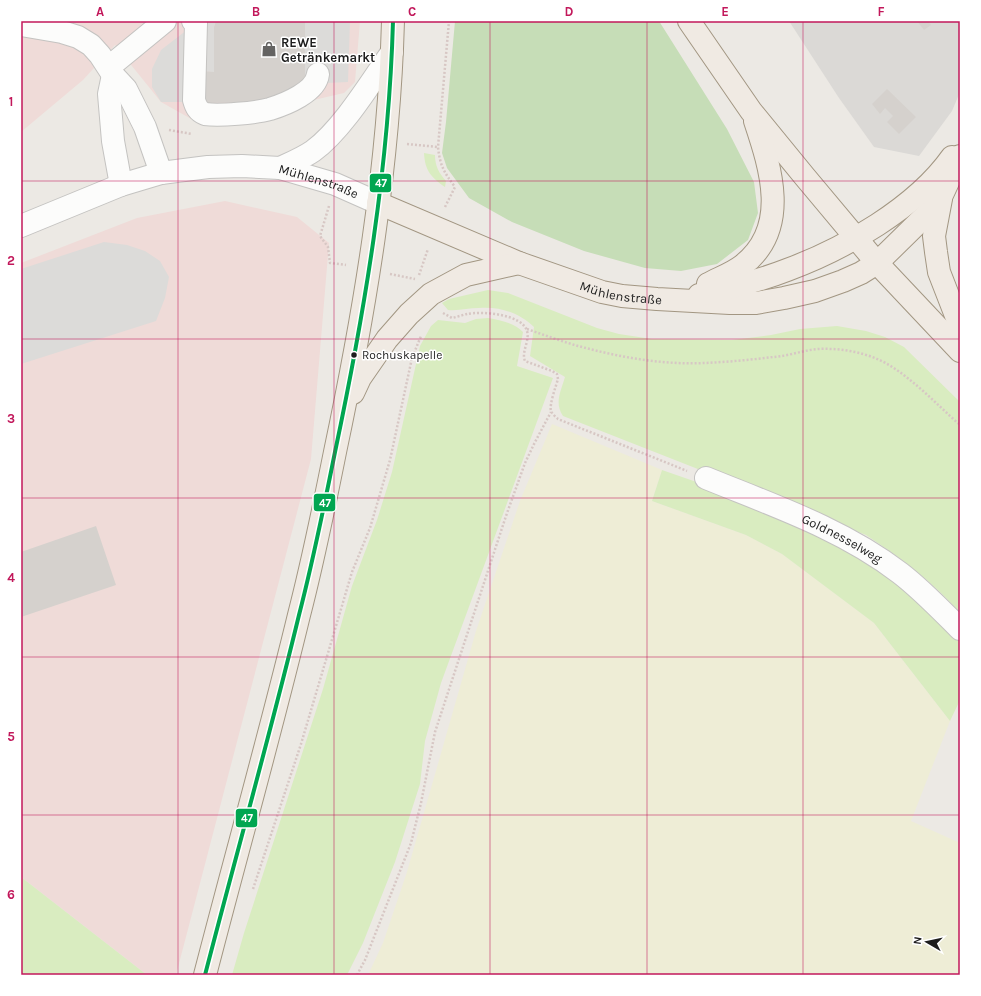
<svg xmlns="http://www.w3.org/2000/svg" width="981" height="996" font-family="Karla,sans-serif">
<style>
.residential{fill:#dbd9d6}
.commercial{fill:#efdbd8}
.farmland{fill:#eeedd6}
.grass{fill:#d9ecc0}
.forest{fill:#c6ddb7}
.parking{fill:#dcdbd9}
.building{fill:#d5d1cd}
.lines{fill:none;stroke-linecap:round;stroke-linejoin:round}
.minor-casing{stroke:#c4c3c1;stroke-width:24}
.major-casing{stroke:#a29682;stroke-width:24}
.path{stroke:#d7c7c4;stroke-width:2.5;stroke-dasharray:2 2;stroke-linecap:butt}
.minor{stroke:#fcfcfb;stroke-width:22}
.major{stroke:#f0eae3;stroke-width:22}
.bus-1-casing{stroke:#fff;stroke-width:7}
.bus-1{stroke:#00a651;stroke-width:4}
.grid{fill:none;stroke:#c2185b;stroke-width:1;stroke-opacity:0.55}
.bus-dot{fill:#1d1d1d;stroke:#fff;stroke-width:1.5}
.labels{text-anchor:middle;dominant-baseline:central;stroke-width:3;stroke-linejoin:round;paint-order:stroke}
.bus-label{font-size:12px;fill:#1d1d1d;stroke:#fff;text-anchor:start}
.poi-label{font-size:13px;font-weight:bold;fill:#1d1d1d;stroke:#fff;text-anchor:start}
.street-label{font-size:13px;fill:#1d1d1d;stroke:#fff}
.line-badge{stroke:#fff;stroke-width:1.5}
.badge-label{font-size:11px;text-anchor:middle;font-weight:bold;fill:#fff}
.neatline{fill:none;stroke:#c2185b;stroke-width:1.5}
.grid-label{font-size:13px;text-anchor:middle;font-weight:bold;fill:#c2185b}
</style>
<rect width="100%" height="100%" fill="#ece9e4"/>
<path class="residential" d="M789 21H960V92L952 111 919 156 874 147 839 98Z"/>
<path class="commercial" d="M21 21H360L355 82 344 93 305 102 253 121 202 125 161 102 115 45 83 80 21 132Z
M225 201 297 217 329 243 311 459 176 975H147L21 877V263L137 218Z"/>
<path class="farmland" d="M552 424 662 470 652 501 746 535 782 554 874 623 950 721 911 821 960 843V975H368L383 943 407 872 476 631 520 501Z"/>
<path class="grass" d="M424 153 435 155C435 166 439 173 446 181L445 187C431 177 425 171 424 153Z
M488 290 508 293 597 328 619 334 652 339 732 340 771 335 800 329 837 326 866 331 885 337 904 347 960 402V613C933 582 901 558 866 535L563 416C554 403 561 391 565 377L530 356 534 327C520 313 499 306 479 308 469 308 459 311 448 310L442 303 449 299Z
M488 318C501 320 514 323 523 332L517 366 553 378 441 683 425 741 420 784 395 862 363 943 347 975H232L244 933 323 689 352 586 377 520 392 472 420 346 431 326 438 320 465 323 476 319Z
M662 470 757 503 883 566 960 637V700L950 721 874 623 782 554 746 535 652 501Z
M21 877 147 975H21Z"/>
<path class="forest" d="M455 21H659L727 129 754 182 758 213 748 240 717 264 681 271 645 268 584 251 512 222 469 198 447 168 442 153 446 122Z"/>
<path class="parking" d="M197 21H216L214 27V72L184 71 183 102H161L152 87V69L161 50 196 23Z
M305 21H350L348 82 305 84Z
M104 242 127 245 145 251 160 261 169 277 165 298 156 321 21 364V269Z"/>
<path class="building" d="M216 21H305V84L267 102 201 103V71L214 72V27Z
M917 21H928L931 25 924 30Z
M887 89 916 117 899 134 887 122 893 116 885 108 880 114 872 104Z
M96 526 116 585 21 617V552Z"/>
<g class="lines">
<g class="minor-casing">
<g id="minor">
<path d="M193 21 196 23 194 100C196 107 198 111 205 114 219 116 256 113 270 109 286 104 316 92 318 74"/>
<path d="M21 25 62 32 78 37 91 45 100 55 113 75 126 89 145 127 161 173"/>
<path d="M109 67 165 21"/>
<path d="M113 75 109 94 113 141 121 185"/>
<path d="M280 168C291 163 303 158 313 151 342 130 371 82 392 52"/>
<path id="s1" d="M21 226 121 185 161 173 208 167 242 166 280 168 335 184 378 203"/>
<path id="s2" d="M706 478C772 505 843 529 900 573 921 589 941 610 960 629"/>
</g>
</g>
<g class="major-casing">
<g id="major">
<path d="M689 21 751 111 805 177 877 263 960 351"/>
<path d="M941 199 934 236 936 252 939 272 960 326"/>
<path id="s3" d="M378 203 519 263 602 292 622 296 657 299 730 303H756L784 298 815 291 843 281 861 273 877 263 927 214 941 197 960 156"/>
<path d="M708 284C719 278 733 273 743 265 790 228 771 169 755 121"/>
<path d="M699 295C729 288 759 281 787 270 844 249 916 208 952 157"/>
<path d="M353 393 360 378 387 339 409 314 431 294 466 275 519 263"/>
<path d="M205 975C236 855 270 735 299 615 313 561 324 507 335 452 365 310 389 166 393 21"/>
</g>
</g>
<path class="path" d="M169 130 192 134
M407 144 438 147
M329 206 320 236 328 247 330 263 346 265
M445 207 455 187C444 172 440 166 438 147L449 21
M390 274 415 279
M419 275 428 249
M443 313 452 318C457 317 462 315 467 314 482 311 522 314 527 331 530 341 521 352 525 361L552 371 557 374 558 379C556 386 549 405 551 411 552 414 556 417 558 419L687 471
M527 329C544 335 561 341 578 346 619 357 662 365 704 363 730 362 757 359 782 356 794 354 806 350 818 349 837 348 857 351 875 358 905 370 935 403 960 425
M253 889 301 744 352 572 370 528 390 460 412 358 421 336
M357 975 365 960 411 843 421 803 435 732 506 516 525 463 535 442 551 412"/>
<use href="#minor" class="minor"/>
<use href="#major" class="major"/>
<g class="bus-1-casing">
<path id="bus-1" d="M205 975C236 855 270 735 299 615 313 561 324 507 335 452 365 310 389 166 393 21"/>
</g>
<use href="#bus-1" class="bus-1"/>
</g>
<path class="grid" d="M178 21V975M334 21V975M490 21V975M647 21V975M803 21V975M21 181H960M21 339H960M21 498H960M21 657H960M21 815H960"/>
<defs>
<g id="shop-bare" transform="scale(1.2)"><path d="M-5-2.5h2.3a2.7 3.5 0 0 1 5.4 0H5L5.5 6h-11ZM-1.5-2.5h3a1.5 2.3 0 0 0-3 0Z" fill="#656463" stroke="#fff" stroke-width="2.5" paint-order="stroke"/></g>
</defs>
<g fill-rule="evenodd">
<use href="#shop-bare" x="269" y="49"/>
</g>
<circle class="bus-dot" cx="354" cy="355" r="3.5"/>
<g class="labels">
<g class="bus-label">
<text x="362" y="355">Rochuskapelle</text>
</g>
<g class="poi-label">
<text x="281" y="42">REWE<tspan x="281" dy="15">Getränkemarkt</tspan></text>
</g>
<g class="street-label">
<text stroke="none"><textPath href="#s1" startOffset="310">Mühlenstraße</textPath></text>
<text stroke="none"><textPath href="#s3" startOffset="260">Mühlenstraße</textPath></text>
<text stroke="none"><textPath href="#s2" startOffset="149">Goldnesselweg</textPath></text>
</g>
</g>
<g class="line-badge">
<rect x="369" y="173" width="23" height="20" rx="4" fill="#00a651"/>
<rect x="313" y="493" width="23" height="19" rx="4" fill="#00a651"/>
<rect x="235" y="808" width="23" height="20" rx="4" fill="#00a651"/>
</g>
<g class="badge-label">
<text x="381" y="187">47</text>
<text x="325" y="507">47</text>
<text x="247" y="822">47</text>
</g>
<rect width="981" height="996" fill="none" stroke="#ffffff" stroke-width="44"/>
<g transform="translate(927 942) rotate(279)" stroke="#ffffff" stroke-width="3" paint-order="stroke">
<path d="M0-3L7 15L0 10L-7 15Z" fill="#1d1d1d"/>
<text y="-6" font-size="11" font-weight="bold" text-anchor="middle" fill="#1d1d1d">N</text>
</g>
<rect x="22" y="22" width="937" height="952" class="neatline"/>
<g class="grid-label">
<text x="100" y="16">A</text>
<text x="256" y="16">B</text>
<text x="412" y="16">C</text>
<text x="569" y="16">D</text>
<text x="725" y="16">E</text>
<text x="881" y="16">F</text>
<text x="11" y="106">1</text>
<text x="11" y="265">2</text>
<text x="11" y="423">3</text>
<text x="11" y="582">4</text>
<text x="11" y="741">5</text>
<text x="11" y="899">6</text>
</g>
</svg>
